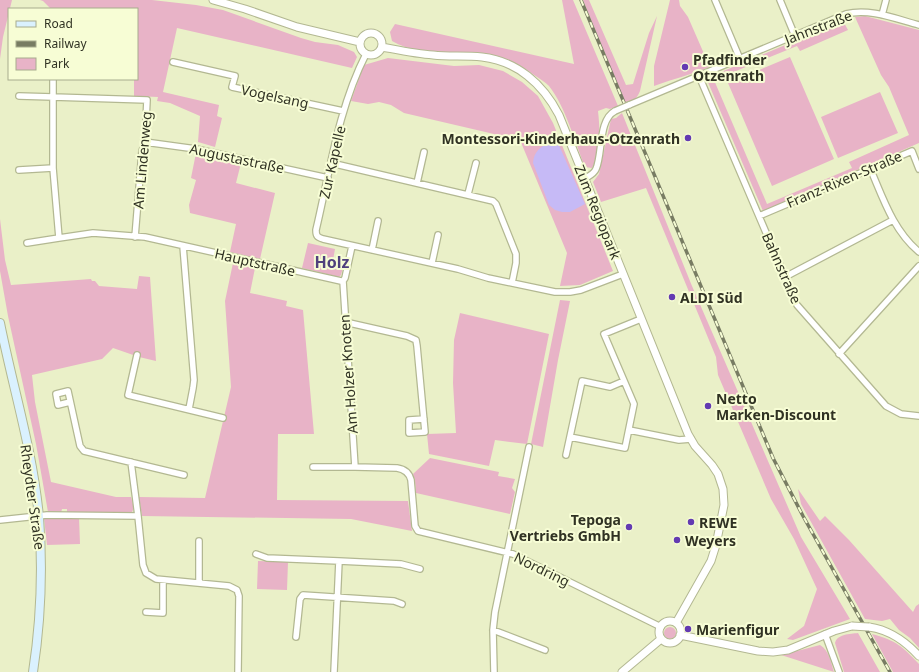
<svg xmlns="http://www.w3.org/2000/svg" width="919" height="672" font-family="'Noto Sans',sans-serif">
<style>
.green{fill:#e8b3c7}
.water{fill:#c6baf6}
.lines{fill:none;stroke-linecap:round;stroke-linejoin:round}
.minor-casing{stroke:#b3b892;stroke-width:8}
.tertiary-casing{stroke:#b3b892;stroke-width:9}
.secondary-casing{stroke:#b3b892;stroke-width:10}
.minor{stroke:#fff;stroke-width:5.5}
.tertiary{stroke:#fff;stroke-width:7}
.secondary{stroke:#daf1fe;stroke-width:8}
.rail-casing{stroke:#787c63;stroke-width:3.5}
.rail{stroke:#f7fdd5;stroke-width:2;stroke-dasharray:6;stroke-linecap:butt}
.minor-bridge-casing{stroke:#b3b892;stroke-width:8;stroke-linecap:butt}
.tertiary-bridge-casing{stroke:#b3b892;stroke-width:9;stroke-linecap:butt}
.minor-bridge{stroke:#fff;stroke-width:5.5}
.tertiary-bridge{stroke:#fff;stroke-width:7}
.poi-dot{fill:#633ab2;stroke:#f7fdd5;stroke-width:1.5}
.labels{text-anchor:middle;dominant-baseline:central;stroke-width:4;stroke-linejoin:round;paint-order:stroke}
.street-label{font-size:14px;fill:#303223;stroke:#f7fdd5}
.poi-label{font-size:14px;font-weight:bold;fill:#303223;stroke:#f7fdd5;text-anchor:start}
.quarter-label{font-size:16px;font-weight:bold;fill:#50407d;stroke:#f7fdd5}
</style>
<rect width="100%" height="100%" fill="#eaf0c8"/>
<path class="green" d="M0 0H12L3 37 0 59Z
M40 0H152L196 5 223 10 301 38 315 42 338 45 354 52 357 57 352 68 177 28 163 92 219 105 217 116 222 118 215 147 198 142 200 116 170 103 157 101 158 97 134 96V79H137V9H51L43 1Z
M562 0H573L618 106 610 109 606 108 598 111C600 128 601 152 592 168L585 167C575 142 565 106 549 86 545 82 539 78 534 75 512 58 491 52 463 52 439 53 413 53 392 41L390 32 395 24 574 64Z
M583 0H589L626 85 633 84 649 33 657 16 640 91C637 98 634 102 625 102Z
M670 0H679L680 6 688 17 705 56 708 55 712 66C693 74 673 79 654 86V66Z
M865 16 919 30V143L763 211 707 80 709 77 843 21 848 30 800 51 797 46 714 80 767 204 852 168 849 162 909 135 889 87 881 75 855 17Z
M790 57 834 159 772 186 728 83Z
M388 58 454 66 479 65 503 71 522 82 538 96 553 123 613 271 580 285 560 286 567 253 520 140 404 113 391 105 379 102 368 104 351 101 364 65Z
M880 92 898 133 838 158 821 117Z
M622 113 692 286 801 537 850 619 793 640 787 639 804 626 817 589 794 539 771 499 718 375 716 357 646 188 601 202 593 182 599 174 611 119 616 118Z
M196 153 241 163 236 183 275 193 260 259 230 252 236 224 190 213 189 205 196 180 191 178Z
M0 219 5 260 11 285 91 279 92 281H95L99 286 137 289 139 276 150 277 156 361 139 357 113 348 102 359 32 375 35 402 51 482 116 497H131L134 508 132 512 129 514 67 513V509H62L61 513 48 512 36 444 8 316 0 271Z
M308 243 335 249 333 260 344 263 341 275 339 277 302 268Z
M233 263 255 268 250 293 287 301 286 306 303 310 314 434H278L277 500 408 501 412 531 351 519 142 516 139 497 205 498 231 387 225 301Z
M560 300 570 301 558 360 543 447 531 444Z
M460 313 549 334 527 444 495 440 489 466 429 454 427 434 456 433 453 383 454 340Z
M430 458 499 472 498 476 515 479 512 488 515 492 510 514 416 493 415 480 413 474Z
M798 489 820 521 825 516 849 540 913 612 916 606 919 604V648L910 638 899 630 890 619 882 621 865 619 801 504Z
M79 517 80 544 47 545 44 518Z
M258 561 288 562 287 590 257 589Z
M664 633a6 6 0 1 1 12 0a6 6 0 1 1-12 0Z
M858 633 880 672H844L835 643C837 634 850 634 858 633Z
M872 634C897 641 902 646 919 664V672H893Z
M820 645C829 650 831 663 834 672L778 654 797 651Z"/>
<path class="water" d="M549 142 558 143 585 204 570 212H562L555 210 549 205 533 163C534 151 540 148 549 142Z"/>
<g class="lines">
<g class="minor-casing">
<path id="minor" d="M715 0 740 59
M780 0 795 36
M882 15 886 0
M366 54C338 109 330 171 316 230 316 236 317 237 323 239L458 269 488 278 555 292H570L581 290 623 274
M173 62 235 76 232 87 343 111
M699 76 797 305 886 406 901 414 919 416
M19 96 53 97V79
M629 105 846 14C870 8 896 19 919 25
M145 142 196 149 328 178
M331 163 493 201 496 204 516 254V263L512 283
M870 168C883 198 893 230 919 252
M19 170 53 168
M584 179C589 176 594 174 596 169 603 153 598 120 615 111
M417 183 424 152
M468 194 476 163
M759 216 912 151 919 169
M135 237 142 151 145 142 147 100 53 97V168L59 238 93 233 145 237 341 281H343L345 278 352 246
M27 243 59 238
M183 246 194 380 193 388 189 409
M372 250 378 221
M432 263 438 235
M785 277 893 220
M345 322 407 336 416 340 417 346 425 432 409 433V420L424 419
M839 354 919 266
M137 355 128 395 223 418
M70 402 58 405 56 394 68 391 80 446 84 451 184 475
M629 430 679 440 691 439
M570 437 625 448 634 404 604 334 641 319
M566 455 582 381 610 387 624 381
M131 462 138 516 143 565 146 573 156 579 229 586 237 590 239 596 238 672
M313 467H355L343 281
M355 467 397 468C404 469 409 472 411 480L415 526 418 531 513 554 661 627
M0 520 47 515 138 516
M256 554 267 558 339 561
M199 583V541
M146 612 163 613V580
M493 630 545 650
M825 634 839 672
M296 637 300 599 303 595 394 601 402 604
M334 672 339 561 401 564 420 569
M494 672 493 630 495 612 529 447"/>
</g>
<g class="tertiary-casing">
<path id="tertiary" d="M213 0 245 9 297 27 360 42
M360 44a11 11 0 1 1 22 0a11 11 0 1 1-22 0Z
M382 47C398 50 416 54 433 55 449 57 465 55 482 57 517 61 543 84 559 115L688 434 695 446 712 465 718 474 723 489 724 505 716 545 711 561 676 623
M659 632a11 11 0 1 1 22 0a11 11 0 1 1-22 0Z
M869 627C890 630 905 641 919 656
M680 635 758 651 773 652 788 650 834 631 852 626
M622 672 661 639"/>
</g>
<g class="secondary-casing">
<path id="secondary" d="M0 323C13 388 33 452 39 517 43 570 41 620 33 672"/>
</g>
<use href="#minor" class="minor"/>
<use href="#tertiary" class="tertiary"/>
<use href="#secondary" class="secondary"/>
<g class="rail-casing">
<path id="rail" d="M581 0 773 458 803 516 890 672"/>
</g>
<use href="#rail" class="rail"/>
<g class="minor-bridge-casing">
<path id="minor-bridge" d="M615 111 629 105"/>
</g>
<g class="tertiary-bridge-casing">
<path id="tertiary-bridge" d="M852 626 869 627"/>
</g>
<use href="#minor-bridge" class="minor-bridge"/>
<use href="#tertiary-bridge" class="tertiary-bridge"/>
</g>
<g class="poi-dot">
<circle cx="685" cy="67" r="4"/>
<circle cx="688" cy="138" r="4"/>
<circle cx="672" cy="297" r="4"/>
<circle cx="708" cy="406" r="4"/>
<circle cx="691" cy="522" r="4"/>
<circle cx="629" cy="527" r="4"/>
<circle cx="677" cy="540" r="4"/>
<circle cx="688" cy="629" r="4"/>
</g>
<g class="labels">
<g class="street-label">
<text transform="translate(818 27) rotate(-21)">Jahnstraße</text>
<text transform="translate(275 96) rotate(12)">Vogelsang</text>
<text transform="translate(237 158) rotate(12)">Augustastraße</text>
<text transform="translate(142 160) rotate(-85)">Am Lindenweg</text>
<text transform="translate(332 162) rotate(-77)">Zur Kapelle</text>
<text transform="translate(844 179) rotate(-23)">Franz-Rixen-Straße</text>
<text transform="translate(598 212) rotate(68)">Zum Regiopark</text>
<text transform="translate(255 262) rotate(13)">Hauptstraße</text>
<text transform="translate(782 268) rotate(66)">Bahnstraße</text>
<text transform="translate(348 374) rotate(-94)">Am Holzer Knoten</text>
<text transform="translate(33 497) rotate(82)">Rheydter Straße</text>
<text transform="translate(542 569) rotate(26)">Nordring</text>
</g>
<g class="poi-label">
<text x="693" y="59">Pfadfinder<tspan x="693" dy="16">Otzenrath</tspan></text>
<text x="680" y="138" text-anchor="end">Montessori-Kinderhaus-Otzenrath</text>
<text x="680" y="297">ALDI Süd</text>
<text x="716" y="398">Netto<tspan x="716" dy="16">Marken-Discount</tspan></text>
<text x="621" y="519" text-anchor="end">Tepoga<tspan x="621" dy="16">Vertriebs GmbH</tspan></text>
<text x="699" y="522">REWE</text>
<text x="685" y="540">Weyers</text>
<text x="696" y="629">Marienfigur</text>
</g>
<g class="quarter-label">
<text x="332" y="262">Holz</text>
</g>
</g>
<rect x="8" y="8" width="130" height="72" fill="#f7fdd5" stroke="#a7ac8e"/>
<rect x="16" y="21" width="20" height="6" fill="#daf1fe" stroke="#a7ac8e"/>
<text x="44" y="28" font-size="12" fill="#303223">Road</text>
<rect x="16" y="41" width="20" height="6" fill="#787c63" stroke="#a7ac8e"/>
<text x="44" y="48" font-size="12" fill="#303223">Railway</text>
<rect x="16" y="58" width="20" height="12" fill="#e8b3c7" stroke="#a7ac8e"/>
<text x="44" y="68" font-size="12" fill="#303223">Park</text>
</svg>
